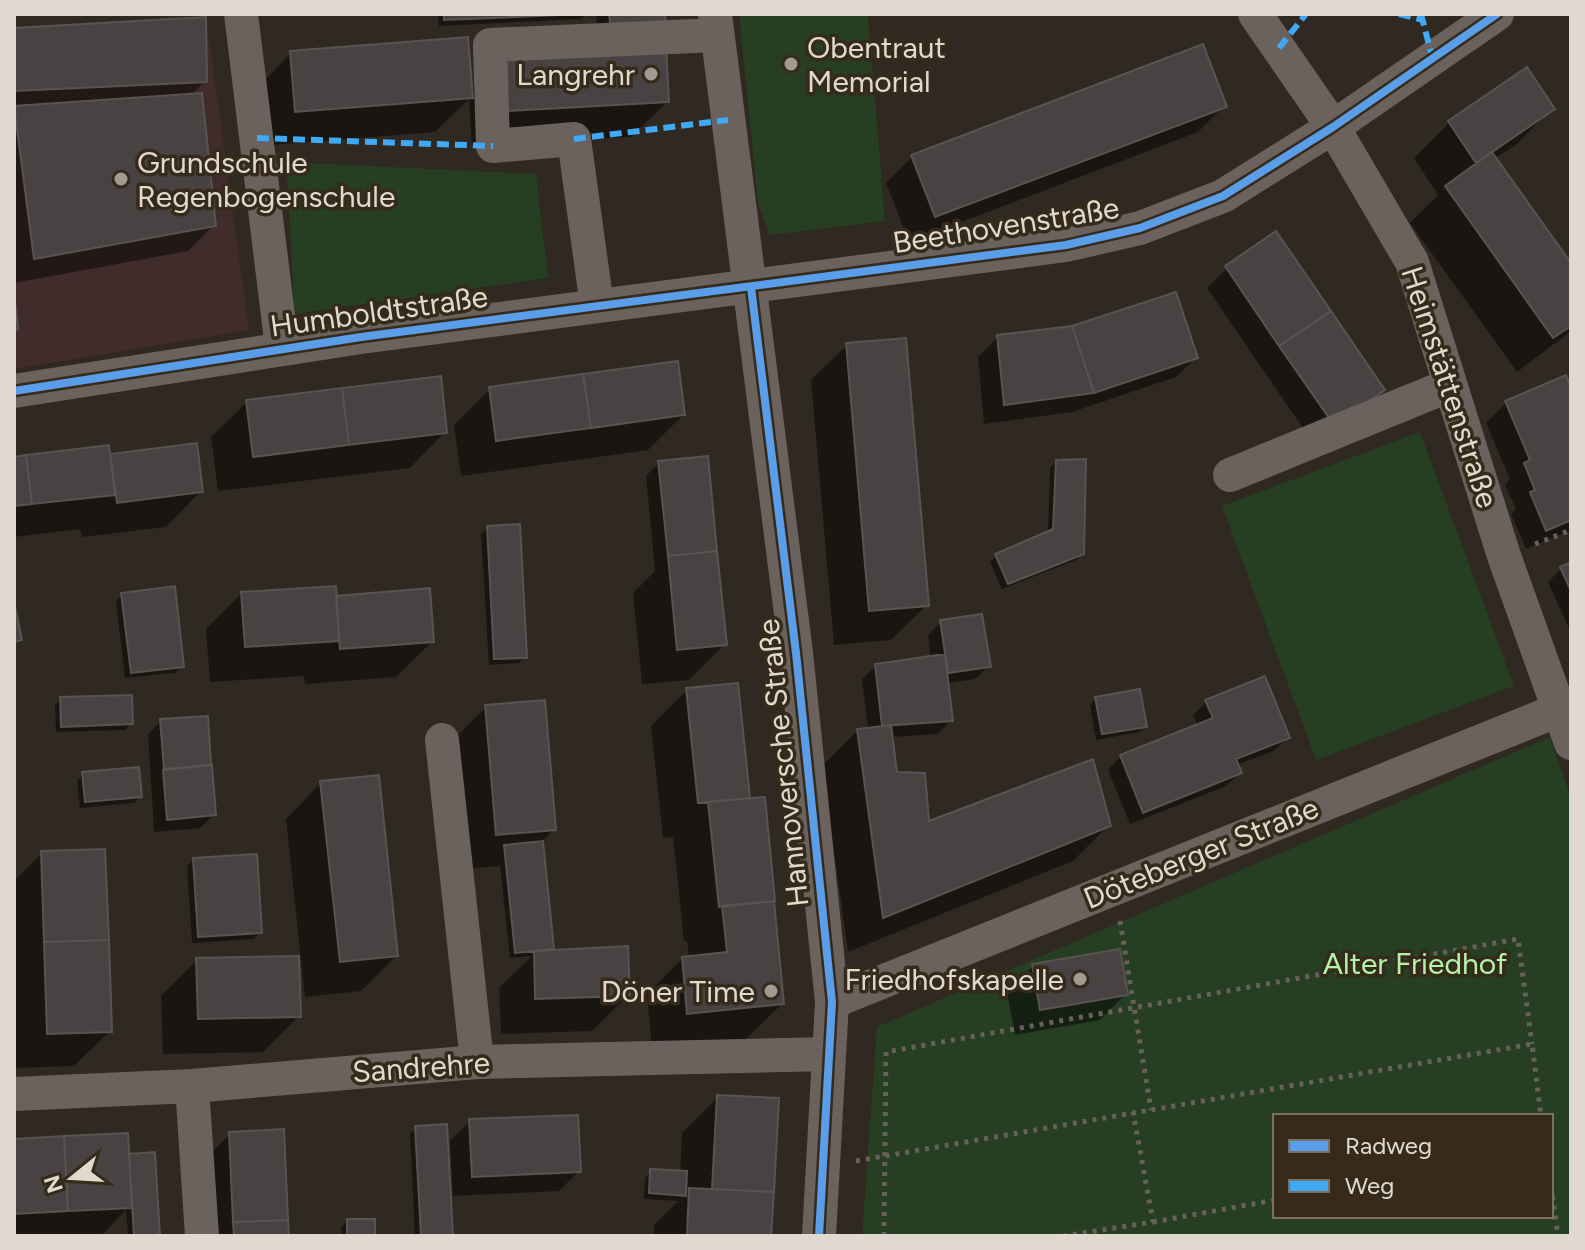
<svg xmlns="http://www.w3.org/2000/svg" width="1585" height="1250" font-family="Figtree,sans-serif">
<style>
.education{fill:#402d2b}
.green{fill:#263e22;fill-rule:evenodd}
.shadow{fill:#0007}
.building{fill:#484242;stroke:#595352;stroke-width:2}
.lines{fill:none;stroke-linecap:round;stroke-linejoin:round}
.path{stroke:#67605b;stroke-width:5;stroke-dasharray:4 6;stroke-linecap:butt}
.minor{stroke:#6b625d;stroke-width:34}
.quiet{stroke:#3fa9f5;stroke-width:6;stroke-dasharray:12 6;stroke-linecap:butt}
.cycleway-casing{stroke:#362a1b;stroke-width:13}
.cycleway{stroke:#5a9eea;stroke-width:8}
.poi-dot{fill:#a39b92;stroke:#362a1b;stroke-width:3}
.labels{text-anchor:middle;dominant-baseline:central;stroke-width:7;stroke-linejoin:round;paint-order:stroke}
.poi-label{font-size:30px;fill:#e1d9cf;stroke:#362a1b;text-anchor:end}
.street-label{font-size:30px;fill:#e1d9cf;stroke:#362a1b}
.park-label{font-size:30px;fill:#b1f3a9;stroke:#362a1b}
</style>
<rect width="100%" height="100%" fill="#302921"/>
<path class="education" d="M206 17 249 330 14 369V28Z"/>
<path class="green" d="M739 14H868L885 221 770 235 758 203Z
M286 162 536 174 548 278 295 314Z
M1420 432 1514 686 1316 760 1222 506Z
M1550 737 1571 798V1236H862L877 1027ZM1275 1116H1551V1216H1275Z"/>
<path class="shadow" d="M438 14H586L581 19 439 26Z
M596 14H663L598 42Z
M14 30 205 81 191 95 214 225 188 251 14 283Z
M291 53 471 90 504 56 667 102 631 137 472 146 469 99 435 132 260 146 256 89Z
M1526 70 1552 108 1517 144 1494 159 1571 266V331L1517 372 1410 223 1438 195 1414 158 1449 123Z
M1224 106 1198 132 909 242 886 183 912 157Z
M1227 268 1382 390 1362 409 1313 443 1207 288Z
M998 337 1196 358 1176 377 1072 412 984 424 978 357Z
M847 345 927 605 891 640 834 645 811 380Z
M490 389 683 415 648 450 461 476 454 425Z
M1571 393V530L1526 549 1511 514 1516 509 1505 485 1510 479 1486 423 1506 403Z
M247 402 445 432 410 468 218 491 211 437Z
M108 456 201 491 166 527 82 537 80 529 14 537V458Z
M1056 462 1082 554 1076 560 1002 589 990 562 996 556 1048 534 1050 468Z
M659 463 725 644 689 680 642 684 633 593 655 571 646 476Z
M488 528 525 657 519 663 489 665 481 534Z
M1571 564V633L1548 582 1562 568Z
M242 593 333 598 432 642 396 677 305 684 304 676 210 682 206 629Z
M122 594 182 666 175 673 125 678 116 601Z
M941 622 989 666 975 679 947 683 951 720 938 734 891 737 895 773 927 824 1109 825 1073 861 848 952 822 766 858 730 868 729 862 679 876 666 931 658 928 635Z
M737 686 748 800 782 1004 746 1039 652 1048 647 994 683 958H689L687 941H684L673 837 663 838 651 726 687 690Z
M1096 698 1145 726 1139 732 1096 740 1090 705Z
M61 699 131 723 125 730 56 732 55 705Z
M1206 702 1288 737 1274 751 1237 765 1240 773 1226 786 1130 824 1108 770 1121 756 1198 726 1193 715Z
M486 707 554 829 541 843 552 948 548 952 628 995 592 1031 501 1034 499 988 532 956 510 958 500 866 461 869 450 743Z
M206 718 214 815 200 828 154 832 148 734 161 721Z
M83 774 140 797 134 803 80 808 77 781Z
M321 783 396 956 361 991 305 997 286 819Z
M42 853 110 1031 74 1066 14 1068V881Z
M194 860 260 932 254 939 192 943 187 866Z
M197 960 299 1016 263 1052 163 1054 161 996Z
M1033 966 1126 994 1100 1020 1015 1035 1007 992Z
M718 1097 777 1100 769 1236H654V1225L678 1201 644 1199 645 1178 651 1171 680 1173 682 1133Z
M470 1121 579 1171 559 1191 453 1196 450 1141Z
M416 1128 451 1236H415L410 1134Z
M230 1134 287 1236H213L210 1154Z
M14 1141 127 1158 158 1236H128L126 1210 101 1236H14Z
M347 1221 373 1236H342L341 1228Z"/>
<path class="building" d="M444 14H583L444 20Z
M609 14H665L666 25 611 29Z
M206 17 207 82 14 91V28Z
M468 37 473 98 295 112 290 51Z
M1203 44 1227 107 935 217 911 155Z
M666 45 669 102 507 111 504 54Z
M1527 67 1555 109 1476 163 1448 121Z
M202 93 216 226 34 259 14 106Z
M1492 152 1571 263V326L1553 338 1445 186Z
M1276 231 1331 311 1279 346 1225 266Z
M14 292 18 329 14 330Z
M1176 292 1198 358 1094 393 1072 326Z
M1331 311 1385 390 1334 425 1279 346Z
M1072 326 1094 393 1004 405 997 335Z
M906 338 929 606 869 611 846 343Z
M678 361 685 415 591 428 583 374Z
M583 374 591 428 496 441 489 387Z
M1566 375 1571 388V520L1546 531 1530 492 1535 490 1524 463 1530 460 1505 401Z
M441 376 447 433 349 445 342 388Z
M342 388 349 445 253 457 246 400Z
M197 443 203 492 117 503 110 454Z
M109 445 115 495 32 504 26 455Z
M26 455 32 504 14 506V457Z
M708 456 717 551 668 556 658 461Z
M1086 459 1084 554 1008 584 995 554 1053 529 1056 460Z
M520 524 527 658 494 659 487 526Z
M717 551 727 645 677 650 668 556Z
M1571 562V591L1560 567Z
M175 586 184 667 131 673 121 593Z
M336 586 339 641 245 647 241 592Z
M430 588 434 642 340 649 336 596Z
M14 602 22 640 14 642Z
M982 614 991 667 948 673 940 620Z
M945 654 953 721 882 726 875 664Z
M1265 676 1290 738 1236 759 1242 773 1143 813 1120 755 1213 718 1205 700Z
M738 683 750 798 698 803 686 688Z
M1140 689 1147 727 1102 734 1095 697Z
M132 695 133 724 61 727 60 697Z
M545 700 556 830 496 835 485 705Z
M208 716 211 765 164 769 160 719Z
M891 725 897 772 925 773 929 821 1093 759 1111 826 883 918 857 729Z
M212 765 216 815 167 820 163 770Z
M139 767 142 797 85 802 82 772Z
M379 775 398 956 340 962 320 781Z
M765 797 775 901 719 907 708 802Z
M543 841 554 949 515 953 504 845Z
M105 849 109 940 44 942 41 851Z
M257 854 262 933 198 937 193 858Z
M774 901 784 1004 687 1014 682 957 727 952 722 906Z
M109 940 112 1032 47 1034 44 942Z
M628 946 630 996 535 999 534 951Z
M1120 949 1128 995 1040 1010 1032 964Z
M299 956 301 1017 198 1019 196 958Z
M717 1095 779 1098 774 1192 712 1189Z
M578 1115 581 1172 472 1177 469 1119Z
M447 1124 453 1236H421L415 1126Z
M284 1129 288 1220 233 1222 229 1132Z
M128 1133 132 1208 68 1211 64 1136Z
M64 1136 68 1211 14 1214V1139Z
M155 1152 160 1236H134L129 1154Z
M650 1169 687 1171 686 1196 649 1193Z
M689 1188 774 1192 771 1236H687Z
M347 1219H375V1236H347Z
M288 1220 289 1236H234L233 1222Z"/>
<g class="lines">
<path class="path" d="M1535 544 1571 530
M1120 921 1151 1110
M856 1161 1532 1044 1541 1116
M1551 1186 1558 1236
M1153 1222 1275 1200
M884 1236 886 1052 1518 939 1532 1044
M1063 1236 1153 1222 1133 1112"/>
<path class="minor" d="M241 14 282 348
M715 14 796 653 832 1002 819 1236
M1255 14 1333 127 1412 262 1504 556 1571 743
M597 306 574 139 493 146 490 45 717 35
M14 391 361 337 1066 245 1140 228 1223 196 1333 127 1497 14
M1230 475 1450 385
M442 740 477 1062
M832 1002 1571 705
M192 1086 202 1236
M14 1094 192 1086 477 1062 828 1054"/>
<path class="quiet" d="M1399 14 1423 20
M1421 14 1433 60
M1279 48 1306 14
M257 138 493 146
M574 139 728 120"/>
<g class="cycleway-casing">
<path id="cycleway" d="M751 287 796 653 832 1002 819 1236
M14 391 361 337 1066 245 1140 228 1223 196 1333 127 1497 14"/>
</g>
<use href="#cycleway" class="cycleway"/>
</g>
<g class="poi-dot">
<circle cx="791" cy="64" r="8"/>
<circle cx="651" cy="74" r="8"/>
<circle cx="121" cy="179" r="8"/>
<circle cx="1080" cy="979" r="8"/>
<circle cx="771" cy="991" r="8"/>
</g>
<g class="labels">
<g class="poi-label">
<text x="807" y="47" text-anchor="start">Obentraut<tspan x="807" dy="34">Memorial</tspan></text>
<text x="635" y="74">Langrehr</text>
<text x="137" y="162" text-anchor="start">Grundschule<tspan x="137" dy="34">Regenbogenschule</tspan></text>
<text x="1064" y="979">Friedhofskapelle</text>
<text x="755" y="991">Döner Time</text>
</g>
<g class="street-label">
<text transform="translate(1006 225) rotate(-9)">Beethovenstraße</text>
<text transform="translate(379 311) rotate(-8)">Humboldtstraße</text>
<text transform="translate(1450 387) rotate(72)">Heimstättenstraße</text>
<text transform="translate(783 763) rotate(-96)">Hannoversche Straße</text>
<text transform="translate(1201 853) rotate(-22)">Döteberger Straße</text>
<text transform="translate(421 1067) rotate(-4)">Sandrehre</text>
</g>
<g class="park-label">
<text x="1415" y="963">Alter Friedhof</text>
</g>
</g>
<rect width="1585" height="1250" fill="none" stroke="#e1d9cf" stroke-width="32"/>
<rect x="1273" y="1114" width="280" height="104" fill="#362a1b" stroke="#7a7063" stroke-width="2"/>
<rect x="1289" y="1140" width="40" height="12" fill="#5a9eea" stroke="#7a7063" stroke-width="2"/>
<text x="1345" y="1154" font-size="24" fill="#e1d9cf">Radweg</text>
<rect x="1289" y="1180" width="40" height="12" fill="#3fa9f5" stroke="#7a7063" stroke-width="2"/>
<text x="1345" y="1194" font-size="24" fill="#e1d9cf">Weg</text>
<g transform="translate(72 1178) rotate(252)" stroke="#362a1b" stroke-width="6" paint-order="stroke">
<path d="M0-6L14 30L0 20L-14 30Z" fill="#e1d9cf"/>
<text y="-12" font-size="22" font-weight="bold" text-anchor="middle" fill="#e1d9cf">N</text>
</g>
</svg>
